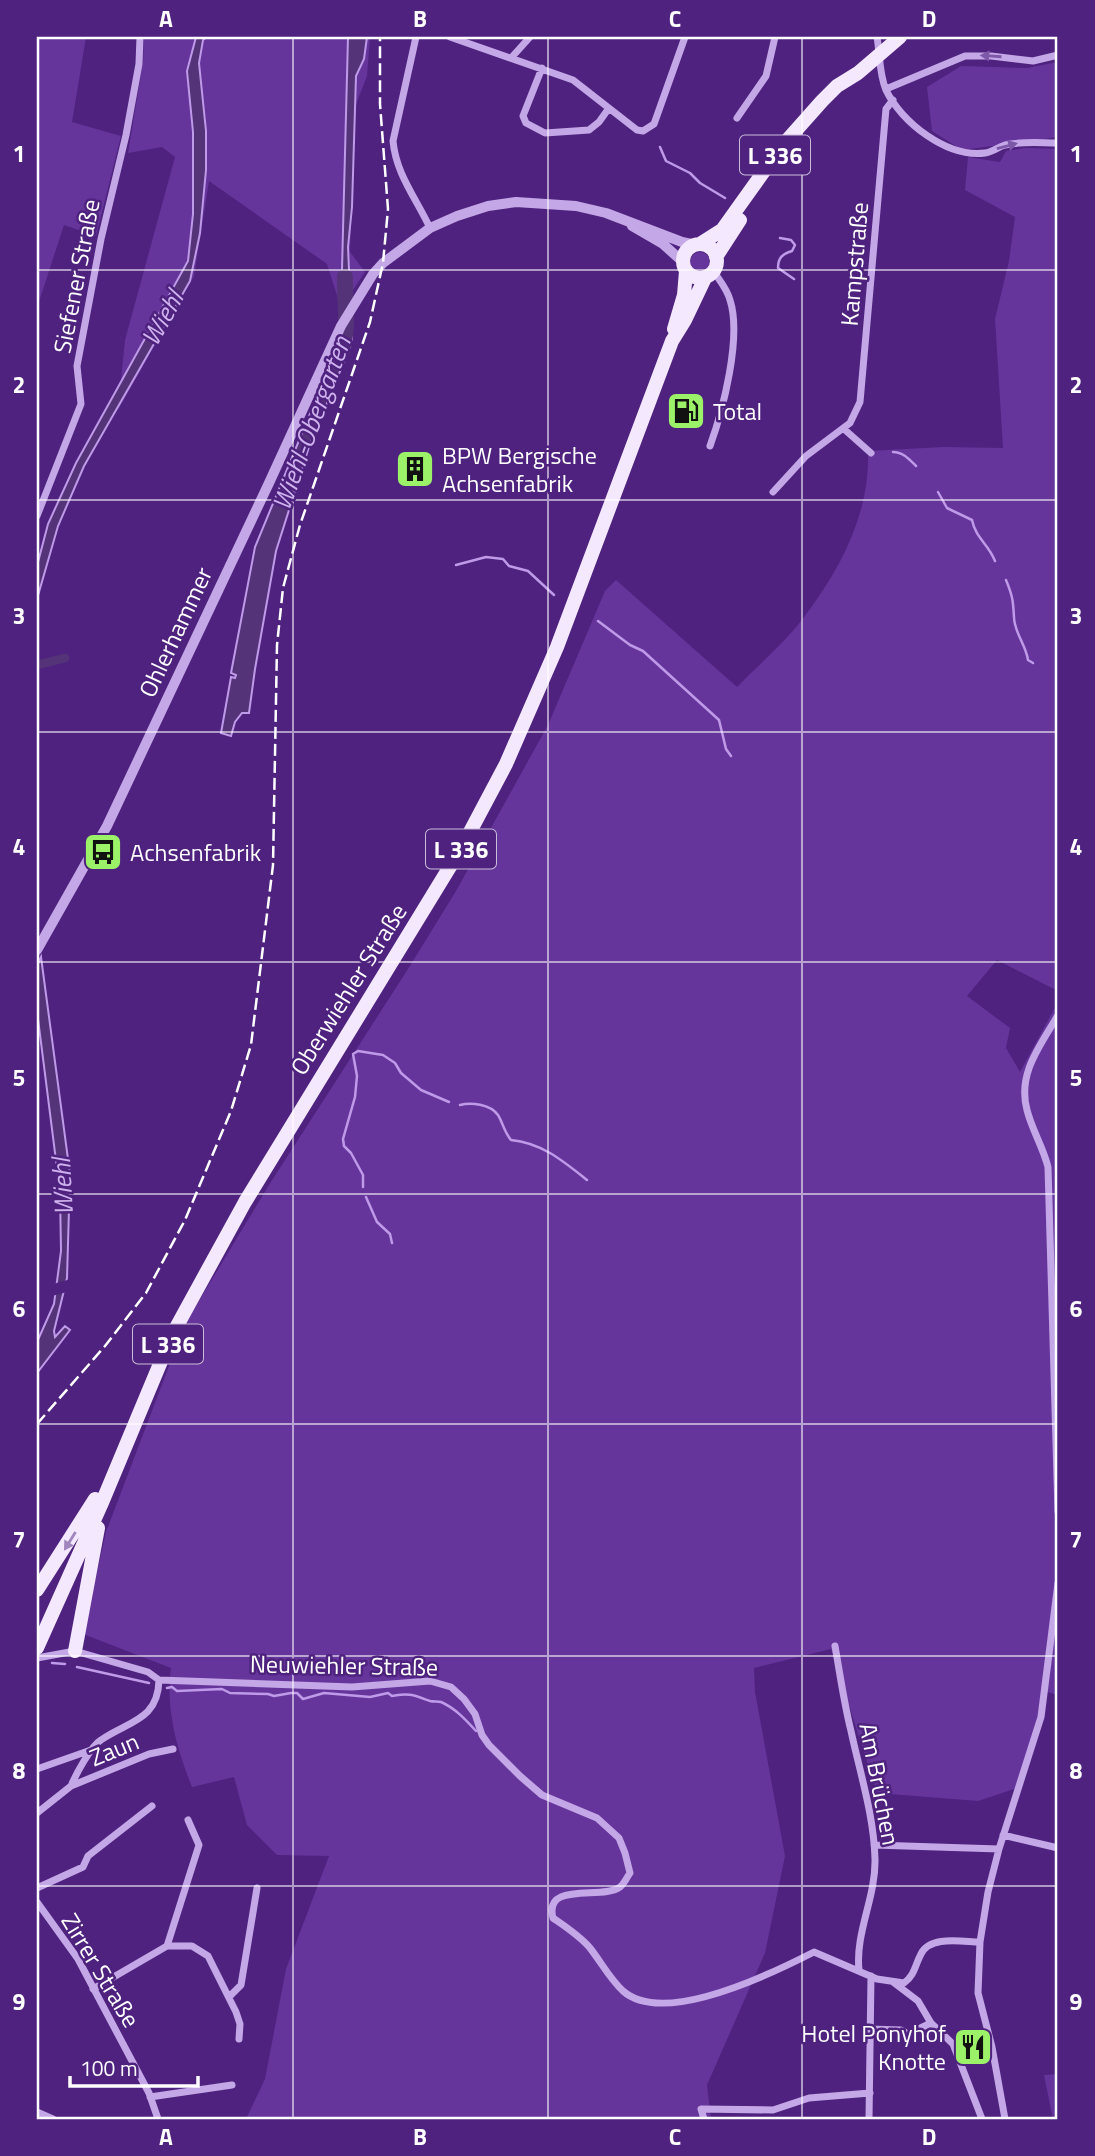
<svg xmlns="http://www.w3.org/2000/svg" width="1095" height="2156" font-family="'Titillium Web',sans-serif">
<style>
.green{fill:#66359c}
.water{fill:#553378;stroke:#be9ae8;stroke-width:2}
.pier{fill:#4e227e}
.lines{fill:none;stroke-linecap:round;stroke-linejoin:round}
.stream{stroke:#be9ae8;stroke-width:2.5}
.canal{stroke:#553378;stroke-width:9}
.river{stroke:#553378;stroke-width:16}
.minor{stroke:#c4a7e6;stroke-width:7}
.tertiary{stroke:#c4a7e6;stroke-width:10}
.primary{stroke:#f3e8fd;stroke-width:14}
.rail{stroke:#fff;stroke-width:2.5;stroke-dasharray:12 5;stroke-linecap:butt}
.oneway{fill:#7d57a8}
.oneway2{fill:#a085be}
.grid{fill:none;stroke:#fff;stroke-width:2;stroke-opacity:0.55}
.labels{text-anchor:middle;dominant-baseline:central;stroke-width:5;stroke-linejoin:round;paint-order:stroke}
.shield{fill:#4e227e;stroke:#cabdd8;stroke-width:2}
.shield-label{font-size:23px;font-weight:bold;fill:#fff}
.street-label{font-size:24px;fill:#fff;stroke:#4e227e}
.poi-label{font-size:24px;fill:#fff;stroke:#4e227e;text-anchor:start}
.water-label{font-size:26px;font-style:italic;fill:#ceb2ee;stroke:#4e227e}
.neatline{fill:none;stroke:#fff;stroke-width:2.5}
.grid-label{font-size:23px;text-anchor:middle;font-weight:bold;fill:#fff}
</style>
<rect width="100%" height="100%" fill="#4e227e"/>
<path class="green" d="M37 37H86L72 122 121 136 96 236 64 225 37 308Z
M144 37H348V59H364L367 37H370L367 76 355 107 350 252 365 272 341 308 327 264 209 181 194 276 118 410 125 340 175 157 162 147 128 153 143 62Z
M1058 62V137L962 150 932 131 927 87 961 66 1027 68Z
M1025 148 1058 149V991L997 960 967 996 1010 1028 1006 1048 1020 1072 1058 1002V1695L1047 1692 1020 1787 978 1801 877 1793 831 1649 754 1668 755 1692 785 1856 765 1953 707 2085 711 2119H246L265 2079 286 1969 329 1856 277 1855 247 1825 234 1777 192 1787C177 1750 165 1708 171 1668L83 1634 106 1532 185 1324 269 1185 408 969 456 891 548 725 605 591 616 580 737 687C760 663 788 640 807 613 842 566 870 512 868 451L944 447 1003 448 995 319 1009 261 1015 217 965 190 968 157 1000 162 1006 151Z
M690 262a10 10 0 1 1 20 0a10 10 0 1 1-20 0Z
M1058 2074V2119H1053L1044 2075Z"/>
<path class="water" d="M196 37H207L203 40 199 63 206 131V170L200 233 190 281 84 466 58 526 37 599V566L48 524 76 463 188 261 193 214V132L187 71Z
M348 37H367L364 59 356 76 352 207 348 247 350 293 341 308Z
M351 321 352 339 350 347 309 447 276 551 255 669 249 713H242L235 722 231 736 221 733 231 677 235 678 236 675 231 673 255 547 317 397Z
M41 957 70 1174 67 1278 54 1331 55 1337 65 1326 70 1330 37 1373V1342L54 1304 61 1251 60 1192 37 1011V966Z"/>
<path class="pier" d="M71 1279 67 1292 52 1296 53 1284Z"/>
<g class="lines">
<path class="stream" d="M660 147 666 161 690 173 700 183 725 198
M780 238 791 240 795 245 792 251C782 254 778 258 778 268L794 279
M893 452C903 452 909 459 916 466
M938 492 947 508 972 520C976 539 988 543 995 561
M456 565 486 557 503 559 509 566 528 571 554 595
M1006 580C1013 597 1013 601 1014 617 1014 632 1026 645 1028 660L1033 663
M598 621 630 645 643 651 719 720 726 749 731 756
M460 1105C471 1102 490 1104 498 1115 503 1123 504 1132 511 1140 542 1143 563 1161 587 1180
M363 1187V1175L351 1153 344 1146 343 1139 355 1097 357 1076 353 1054 358 1051 383 1055 395 1063 401 1073 421 1090 449 1102
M366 1197 377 1222 390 1234 392 1243
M52 1663 65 1664
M77 1667 149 1683
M167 1688 172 1687 177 1691 222 1689 230 1693 268 1694 274 1696 291 1693H297L303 1699 324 1693 370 1697 388 1693 392 1696C408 1692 416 1696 430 1701 434 1702 438 1701 441 1702 455 1708 466 1720 476 1731"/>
<path class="canal" d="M37 665 65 658"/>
<path class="river" d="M341 352C350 327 344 302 345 277"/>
<path class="minor" d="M416 37 393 141C396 174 416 198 430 228
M450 37 573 80 637 130 643 131 654 124 685 37
M877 37C880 54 879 74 886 90 901 122 947 158 985 153 992 152 998 147 1005 145 1022 141 1040 143 1058 143
M512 57 530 37
M542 68 523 116 526 123 545 133 589 130 599 122 609 108
M886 89 965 56H991L1033 61 1058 55
M737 118 766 76 775 37
M844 429 871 453
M710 446C723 410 742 337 730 300 727 289 720 281 714 272
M773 492 806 456 850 423 860 402 885 120 886 109 893 100
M37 516 81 404 77 366 101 239 126 135 139 64 140 37
M1058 1015C1041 1045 1017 1073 1027 1110 1032 1130 1043 1147 1048 1167L1058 1512
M835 1646C840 1674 844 1703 851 1731 860 1773 874 1816 875 1859 876 1897 855 1933 859 1970
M37 1658 75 1651 148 1672 159 1680 352 1687 430 1681 451 1687 464 1699 475 1714 482 1735 489 1745 520 1776 542 1795 597 1818 619 1838 625 1853 630 1873C627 1877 624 1884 620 1887 603 1900 543 1881 553 1918 566 1927 580 1936 590 1948 601 1962 610 1979 623 1991 664 2027 773 1973 814 1952L877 1979 904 1983C915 1975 915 1965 921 1954 930 1935 963 1942 980 1942
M37 1769 91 1750
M71 1786C76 1774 91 1746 101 1740 128 1721 158 1721 159 1680
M37 1813 71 1786 149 1754 173 1749
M1003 1835 1058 1848
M874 1845 999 1849
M37 1888 83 1867 88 1856 152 1806
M37 1902 78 1959 149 2093 158 2119
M167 1946H192L208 1956 236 2012 240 2024 239 2039
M893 1982 918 2001 931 2023 953 2044 982 2119
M93 1989 167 1946 199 1845 188 1820
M230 1996 241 1985 257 1888
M869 2029 901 2030 908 2034 931 2023
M150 2097 232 2085
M37 2112 53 2119
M704 2119 701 2109 773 2110 809 2098 870 2093
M869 2119 871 1976
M1005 2119 992 2047 978 1993 980 1942 988 1892 999 1849 1041 1717 1058 1583"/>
<path class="tertiary" d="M632 226 663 244 683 262
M37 950 107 826 269 483 341 326 373 274 383 263 430 228 457 216 488 206 516 202 576 206 606 213 682 242 696 245"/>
<path class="primary" d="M700 244 722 230 782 146 822 101 837 86 858 73 900 37
M683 261a17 17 0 1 1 34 0a17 17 0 1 1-34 0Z
M716 257 740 220
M674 329 684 295 686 271
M37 1590 95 1499
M37 1648 101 1505 172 1335 245 1202 462 847 506 764 557 647 672 341 685 320 705 278
M75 1651 98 1528"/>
<path class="rail" d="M37 1424 105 1346 146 1293 185 1220 231 1111 251 1045 273 865 277 645 283 588 300 525 370 322 383 263 388 209 380 104V37"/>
</g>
<defs><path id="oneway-solid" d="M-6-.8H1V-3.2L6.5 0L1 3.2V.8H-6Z" transform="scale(1.75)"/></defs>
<g class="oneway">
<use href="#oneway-solid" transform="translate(991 56) rotate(-176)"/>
<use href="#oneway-solid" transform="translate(1007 146) rotate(-15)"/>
</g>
<use class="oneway2" href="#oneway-solid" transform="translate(70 1541) rotate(122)"/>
<path class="grid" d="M293 37V2119M548 37V2119M802 37V2119M37 270H1058M37 500H1058M37 732H1058M37 962H1058M37 1194H1058M37 1424H1058M37 1656H1058M37 1886H1058"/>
<defs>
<g id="fuel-square" transform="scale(2.0125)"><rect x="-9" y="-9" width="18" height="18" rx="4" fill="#9bf269" stroke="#4e227e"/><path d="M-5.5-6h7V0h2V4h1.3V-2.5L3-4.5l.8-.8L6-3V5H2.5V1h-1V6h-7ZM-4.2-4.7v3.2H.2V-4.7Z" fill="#111"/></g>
<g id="building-square" transform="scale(2.0125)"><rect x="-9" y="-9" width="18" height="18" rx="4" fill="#9bf269" stroke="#4e227e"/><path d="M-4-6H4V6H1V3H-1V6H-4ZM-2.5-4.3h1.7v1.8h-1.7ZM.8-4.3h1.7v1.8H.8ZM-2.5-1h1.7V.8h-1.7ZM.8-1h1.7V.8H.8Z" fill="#111"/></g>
<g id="bus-square" transform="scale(2.0125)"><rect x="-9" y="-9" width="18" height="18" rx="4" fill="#9bf269" stroke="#4e227e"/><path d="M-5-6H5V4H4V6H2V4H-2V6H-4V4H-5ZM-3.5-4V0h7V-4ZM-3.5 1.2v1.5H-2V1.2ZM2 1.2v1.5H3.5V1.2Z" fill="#111"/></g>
<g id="restaurant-square" transform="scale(2.0125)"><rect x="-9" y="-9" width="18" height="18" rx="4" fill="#9bf269" stroke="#4e227e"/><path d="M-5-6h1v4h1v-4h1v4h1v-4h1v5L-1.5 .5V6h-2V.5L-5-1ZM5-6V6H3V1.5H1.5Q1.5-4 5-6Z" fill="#111"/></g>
</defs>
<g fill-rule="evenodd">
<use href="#fuel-square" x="686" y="411"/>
<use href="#building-square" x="415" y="469"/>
<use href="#bus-square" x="103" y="852"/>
<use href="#restaurant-square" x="973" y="2047"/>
</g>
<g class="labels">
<g class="shield">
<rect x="740" y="135.5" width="70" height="39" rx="5"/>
<rect x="426" y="829.5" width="70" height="39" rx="5"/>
<rect x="133" y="1324.5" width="70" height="39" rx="5"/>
</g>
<g class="shield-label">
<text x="775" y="155">L 336</text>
<text x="461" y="849">L 336</text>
<text x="168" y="1344">L 336</text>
</g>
<g class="street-label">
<text transform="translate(854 264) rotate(-85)">Kampstraße</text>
<text transform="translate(76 276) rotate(-79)">Siefener Straße</text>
<text transform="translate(175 632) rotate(-65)">Ohlerhammer</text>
<text transform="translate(348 989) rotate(-58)">Oberwiehler Straße</text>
<text transform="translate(344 1665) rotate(1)">Neuwiehler Straße</text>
<text transform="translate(114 1749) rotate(-22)">Zaun</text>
<text transform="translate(880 1784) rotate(79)">Am Brüchen</text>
<text transform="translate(101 1970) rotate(59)">Zirrer Straße</text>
</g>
<g class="poi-label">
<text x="713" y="411">Total</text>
<text x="442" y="455">BPW Bergische<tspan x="442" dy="28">Achsenfabrik</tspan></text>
<text x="130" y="852">Achsenfabrik</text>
<text x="946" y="2033" text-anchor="end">Hotel Ponyhof<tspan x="946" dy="28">Knotte</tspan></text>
</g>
<g class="water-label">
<text transform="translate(162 318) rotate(-61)">Wiehl</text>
<text transform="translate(311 423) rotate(-70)">Wiehl-Obergarten</text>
<text transform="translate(62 1187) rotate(-93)">Wiehl</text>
</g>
</g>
<rect width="1095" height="2156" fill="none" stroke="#4e227e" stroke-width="77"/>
<path d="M70 2076v10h128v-10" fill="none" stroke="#ffffff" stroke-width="3.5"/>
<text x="80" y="2076" font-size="21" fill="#ffffff" stroke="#4e227e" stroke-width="5" paint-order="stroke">100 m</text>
<rect x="38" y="38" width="1018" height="2080" class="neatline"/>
<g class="grid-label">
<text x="166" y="27">A</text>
<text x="420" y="27">B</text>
<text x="675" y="27">C</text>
<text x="929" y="27">D</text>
<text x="19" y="162">1</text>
<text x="1076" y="162">1</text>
<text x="19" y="393">2</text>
<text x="1076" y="393">2</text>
<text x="19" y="624">3</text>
<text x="1076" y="624">3</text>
<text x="19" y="855">4</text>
<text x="1076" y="855">4</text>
<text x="19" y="1086">5</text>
<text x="1076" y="1086">5</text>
<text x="19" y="1317">6</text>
<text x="1076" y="1317">6</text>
<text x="19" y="1548">7</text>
<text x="1076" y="1548">7</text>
<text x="19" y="1779">8</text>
<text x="1076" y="1779">8</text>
<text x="19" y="2010">9</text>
<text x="1076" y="2010">9</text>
<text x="166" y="2145">A</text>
<text x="420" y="2145">B</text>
<text x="675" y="2145">C</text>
<text x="929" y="2145">D</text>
</g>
</svg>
